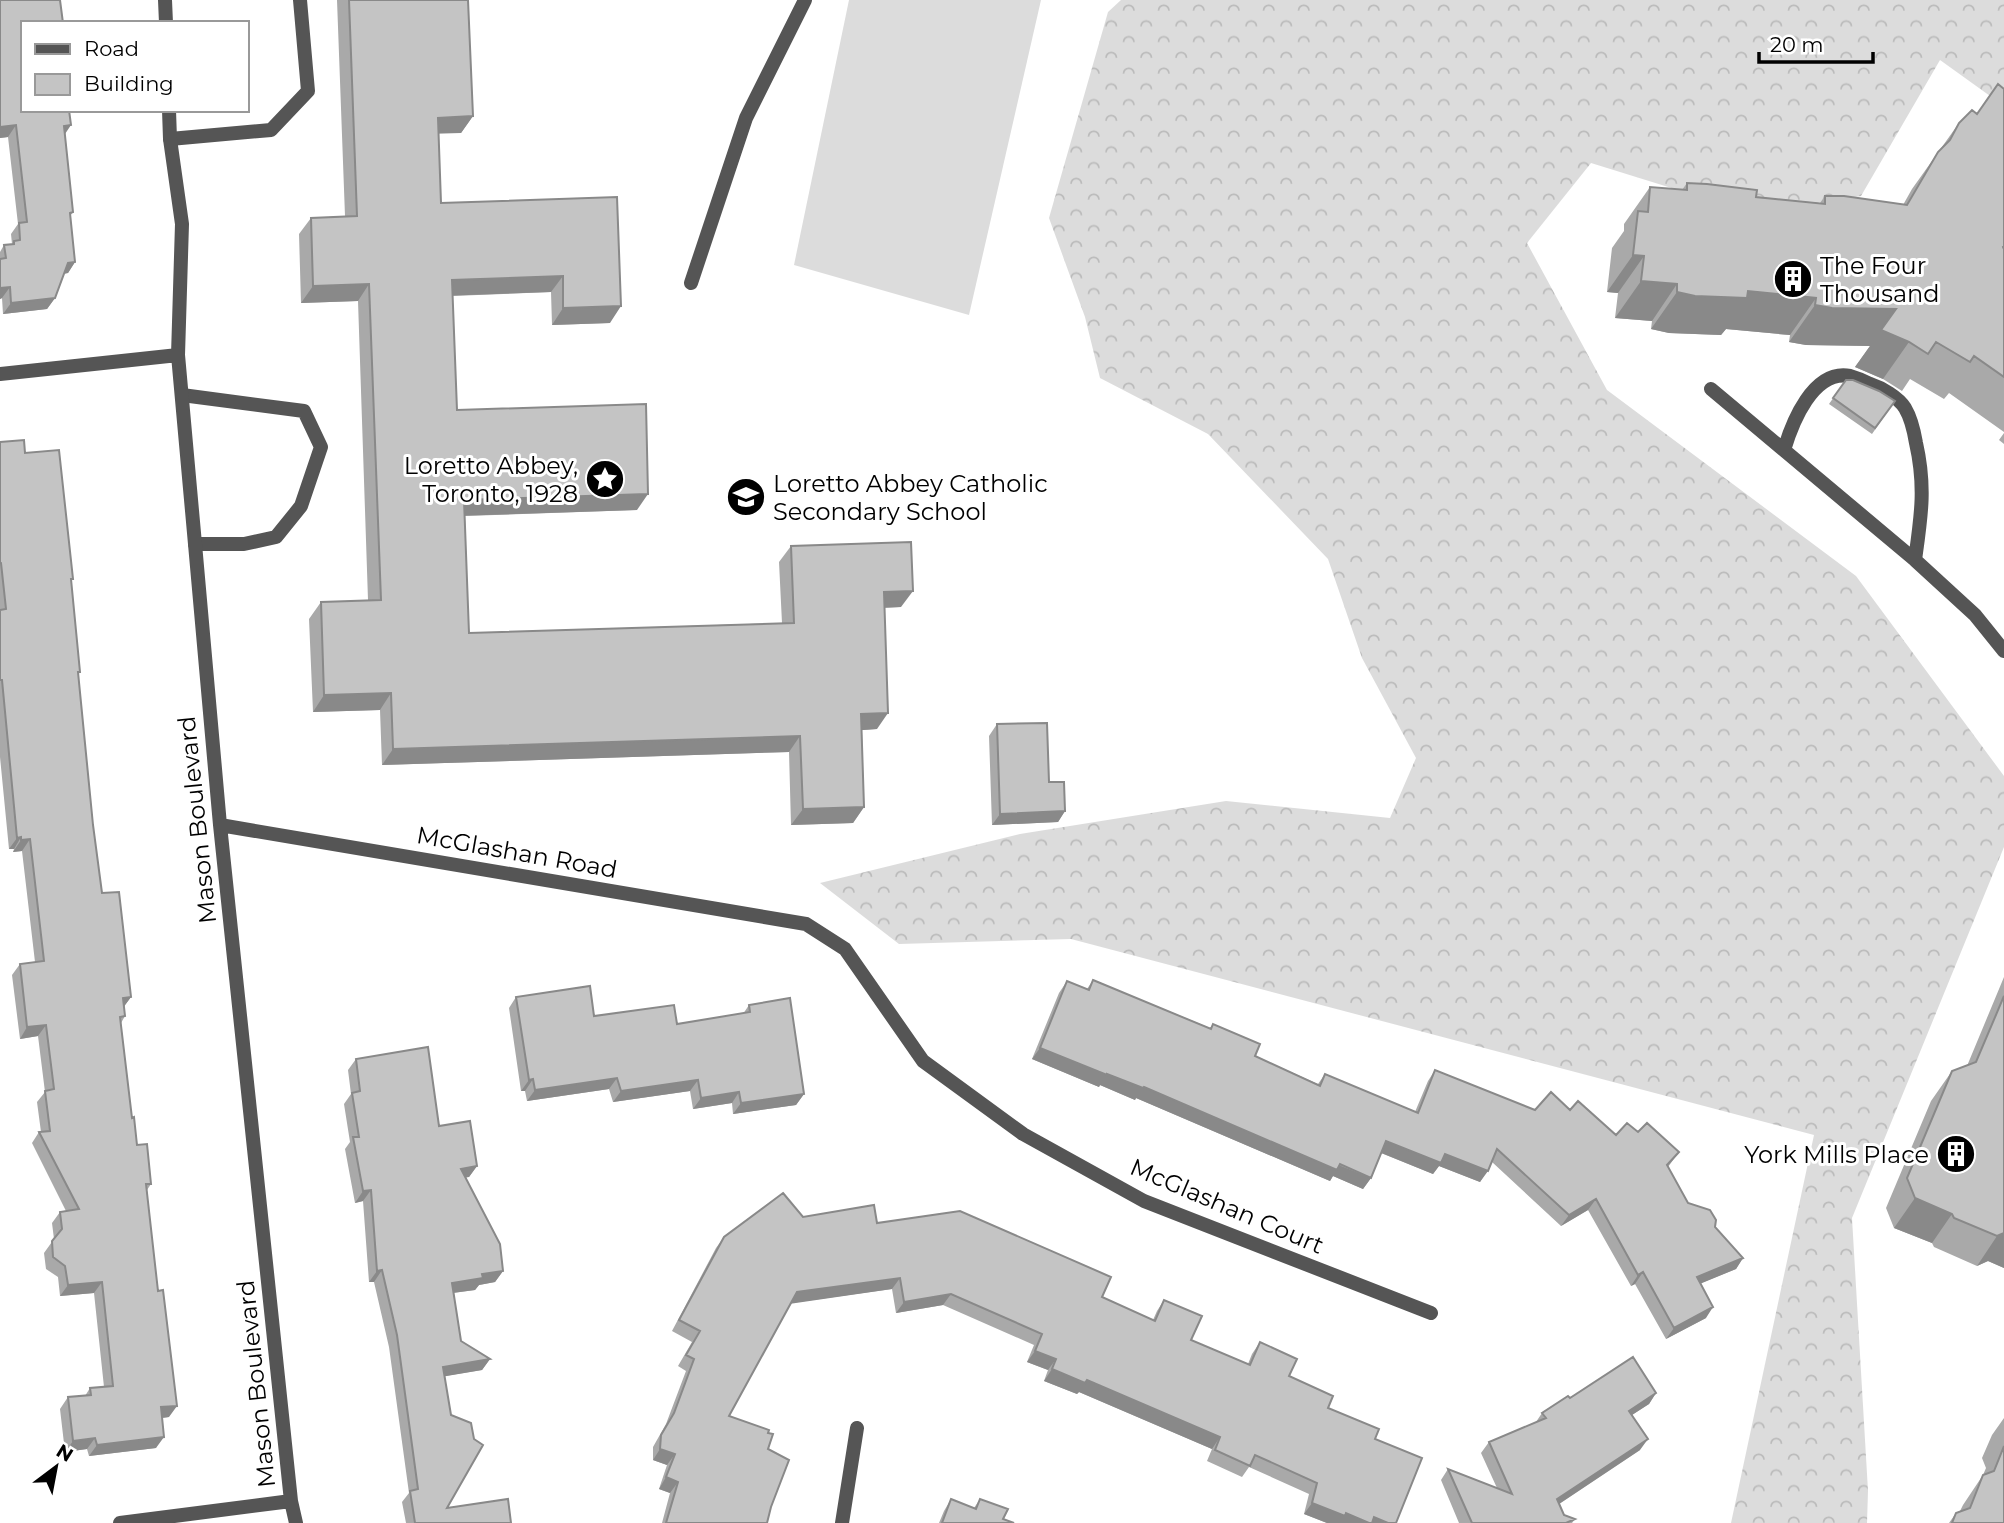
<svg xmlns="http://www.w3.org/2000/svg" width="2004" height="1523" font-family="Montserrat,sans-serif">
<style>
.forest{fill:url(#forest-crowns)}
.pitch{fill:#dcdcdc}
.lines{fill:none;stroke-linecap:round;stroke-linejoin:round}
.lane{stroke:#555;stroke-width:14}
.street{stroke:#555;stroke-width:14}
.wall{fill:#a9a9a9}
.shaded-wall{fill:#898989}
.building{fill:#c4c4c4;stroke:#898989;stroke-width:2}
.labels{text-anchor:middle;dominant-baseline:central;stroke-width:6;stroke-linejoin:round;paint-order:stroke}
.poi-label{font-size:24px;fill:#000;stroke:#fff;text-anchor:start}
.street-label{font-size:24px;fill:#000;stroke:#fff}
</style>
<defs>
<pattern id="forest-crowns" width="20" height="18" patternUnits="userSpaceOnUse" patternTransform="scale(1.75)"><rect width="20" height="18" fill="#dcdcdc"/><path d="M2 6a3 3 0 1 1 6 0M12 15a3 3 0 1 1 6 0" fill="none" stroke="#bbb"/></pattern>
</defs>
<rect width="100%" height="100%" fill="#fff"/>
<path class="forest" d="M1121 0H2004V106L1940 60 1861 196 1752 213 1591 163 1527 243 1607 390 1856 576 2004 776V847L1852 1218 1868 1491 1867 1523H1731L1814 1135 1071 939 899 944 820 883 1020 834 1226 801 1390 818 1416 758 1362 658 1328 559 1208 434 1100 378 1085 317 1049 218 1108 12Z"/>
<path class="pitch" d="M849 0H1041L969 315 794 265Z"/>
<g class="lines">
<path class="lane" d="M170 139 271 130 308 91 300 0
M691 283 746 118 805 0
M1711 389 1915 560 1975 615 2004 651
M182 395 304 411 321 447 301 506 276 537 244 544H195
M1784 450C1792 423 1813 369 1850 376 1857 378 1864 381 1870 384 1882 388 1898 397 1905 408 1911 418 1914 431 1916 443 1926 487 1921 517 1915 560"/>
<path class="street" d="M165 0 166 23
M169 110 170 139 182 224 178 355 195 544 220 825 291 1501 296 1523
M0 374 178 355
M220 825 806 924 845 949 923 1061 1023 1134 1144 1201 1431 1313
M120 1523 291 1501
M842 1523 857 1428"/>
</g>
<path class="wall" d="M0 0 23 23 65 133 73 212 70 216 75 262 68 273 64 274 55 298 47 309 3 314 2 298 0 299V252L4 245 12 244 11 234 18 224 8 137 0 138Z
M337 0H468L473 116 461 133H438L441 203 617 197 610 323 552 325 551 292 452 296 457 410 637 510 465 516 469 633 782 623 779 562 791 546 901 607 884 608 877 729 862 730 864 807 853 823 791 825 789 752 382 765 380 710 313 712 309 619 321 602 368 600 358 301 301 303 299 234 311 218 345 216Z
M2004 89V432L1949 393 1944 399 1910 379 1902 391 1883 379 1855 367 1870 346 1806 345 1789 342 1790 335 1726 329 1721 335 1669 333 1651 329 1652 321 1615 318 1618 293 1607 292 1612 248 1624 231V224L1650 187 1682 190 1687 183 1756 197 1820 203 1825 196 1903 205 1912 189 1959 123 1977 114Z
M1846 380 1895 401 1872 434 1829 404Z
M2004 433V444L1999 440Z
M0 442 25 453 71 582 80 672 78 675 93 825 102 893 131 997 124 1006 125 1016 121 1023 132 1118 137 1145 151 1184 147 1190 169 1417 162 1418 156 1448 89 1456 87 1449 65 1452 60 1409 68 1397 85 1396 90 1388 104 1387 94 1293 60 1296 58 1277 46 1269 44 1253 54 1239 52 1223 60 1212 66 1211 32 1143 39 1132H41L37 1102 45 1092 38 1036 20 1039 12 975 20 964 35 962 22 851 13 852 14 849H9L0 757Z
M997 724 1049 782 1065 811 1058 822 992 825 989 736Z
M2004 977V1268L1988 1261 1977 1266 1934 1247 1932 1243 1894 1228 1886 1208 1931 1101 1952 1071 1967 1066Z
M1093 980 1210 1028 1213 1024 1255 1056 1318 1084 1325 1074 1415 1112 1428 1081 1435 1070 1535 1110H1570L1616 1135 1638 1132 1679 1152 1668 1167 1688 1203 1715 1227 1743 1258 1736 1269 1701 1283 1706 1318 1666 1339 1635 1284 1631 1286 1588 1210 1561 1226 1492 1162 1480 1182 1439 1166 1433 1174 1381 1153 1371 1178 1363 1189 1333 1176 1330 1181 1136 1098 1135 1100 1100 1085 1099 1087 1032 1059 1059 993 1067 981 1087 989Z
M516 997 594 1016 677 1024 743 1014 749 1005 804 1094 796 1105 733 1114 732 1103 693 1109 690 1091 613 1102 609 1089 527 1101 525 1091H521L509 1008Z
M356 1059 439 1126 477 1166 469 1177H466L503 1271 495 1282 479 1285 475 1290 453 1293 461 1341 490 1359 482 1370 445 1376 447 1508 511 1523H406L402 1502 409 1493 389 1347 374 1282H369L363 1201 355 1203 345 1149 350 1142 344 1104 351 1094 348 1070Z
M803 1217 877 1223 1102 1297 1153 1320 1157 1311 1164 1300 1191 1340 1248 1364 1252 1354 1260 1342 1289 1376 1328 1408 1375 1439 1396 1523H1327L1304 1514 1309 1494 1249 1467 1242 1477 1207 1461 1212 1449 1079 1392 1077 1394 1044 1381 1048 1370 1027 1362 1034 1345 943 1305 896 1313 892 1289 791 1303 729 1416 768 1449 771 1507 767 1523H662L670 1493 659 1489 667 1465 653 1460V1447L666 1424 686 1371 678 1366 692 1342 672 1331 716 1248 724 1237Z
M1656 1393 1649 1404 1632 1415 1640 1450 1559 1504 1564 1515 1575 1519 1572 1523H1459L1441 1480 1448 1469 1497 1488 1481 1453 1489 1442 1536 1422 1542 1413 1570 1398Z
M2004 1418V1523H1949L1956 1513 1960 1511 1963 1505 1983 1475 1986 1468 1982 1458 1992 1435Z
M951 1499 974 1508 980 1499 1003 1519 1014 1523H939L944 1511Z"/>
<path class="shaded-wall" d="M473 116 461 133 426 134 438 118Z
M16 125 8 137 0 138V127Z
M71 125 63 137 64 126Z
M1633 255 1644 256 1618 293 1607 292Z
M75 262 68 273 60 274 68 263Z
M563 276 551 292 440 296 452 280Z
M1641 281 1677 284 1652 321 1615 318Z
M369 284 358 301 301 303 313 286Z
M10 287 2 298 0 299V288Z
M1748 291 1816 298 1790 335 1726 329 1721 335 1669 333 1651 329 1677 292Z
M55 298 47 309 3 314 11 303Z
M1815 305 1896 309 1909 342 1883 379 1855 367 1870 346 1806 345 1789 342Z
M621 306 610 323 552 325 563 308Z
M648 494 637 510 453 516 464 500Z
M913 591 901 607 872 608 884 592Z
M391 693 380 710 313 712 324 695Z
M888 713 877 729 850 731 861 714Z
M800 736 789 752 382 765 393 749Z
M864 807 853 823 791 825 803 809Z
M1065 811 1058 822 992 825 1000 814Z
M21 837 14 849H9L17 838Z
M30 839 22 851 13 852 21 840Z
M131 997 123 1008V998Z
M46 1025 38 1036 20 1039 27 1027Z
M1040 1048 1144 1087 1371 1178 1363 1189 1333 1176 1330 1181 1136 1098 1135 1100 1100 1085 1099 1087 1032 1059Z
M617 1078 609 1089 527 1101 535 1090Z
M533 1079 525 1091H521L529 1080Z
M698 1080 690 1091 613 1102 621 1091Z
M739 1092 732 1103 693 1109 701 1098Z
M804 1094 796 1105 733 1114 741 1103Z
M1386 1141 1445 1154 1488 1171 1480 1182 1439 1166 1433 1174 1379 1152Z
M477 1166 469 1177 453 1180 461 1169Z
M371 1190 363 1201 355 1203 363 1191Z
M1915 1198 1952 1214 1932 1243 1894 1228Z
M1596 1199 1588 1210 1561 1226 1569 1215Z
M2004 1233V1268L1988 1261 1977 1266 1997 1236Z
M1743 1258 1736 1269 1690 1288 1697 1277Z
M382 1270 374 1282H369L377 1271Z
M503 1271 495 1282 479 1285 475 1290 444 1294 452 1283 482 1274Z
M1643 1272 1635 1284 1631 1286 1638 1275Z
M900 1278 892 1289 789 1304 797 1292Z
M102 1282 94 1293 60 1296 68 1285Z
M951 1294 943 1305 896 1313 904 1302Z
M1713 1307 1706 1318 1666 1339 1674 1328Z
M1035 1351 1056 1359 1048 1370 1027 1362Z
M490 1359 482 1370 435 1378 443 1367Z
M1052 1369 1087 1380 1220 1437 1212 1449 1079 1392 1077 1394 1044 1381Z
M1656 1393 1649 1404 1621 1422 1629 1411Z
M177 1406 169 1417 153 1419 161 1407Z
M164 1437 156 1448 89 1456 97 1445Z
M95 1438 87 1449 65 1452 73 1441Z
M1648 1439 1640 1450 1550 1510 1557 1499Z
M660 1449 675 1454 667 1465 653 1460Z
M666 1477 678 1482 670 1493 659 1489Z
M1312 1503 1346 1513 1369 1523H1327L1304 1514Z
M1374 1517 1388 1523H1370Z"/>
<path class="building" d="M0 0H60L63 23H23V110H69L71 125 64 126 73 212 70 213 75 262 68 263 55 298 11 303 10 287 0 288V259L6 258 4 245 14 244V241L20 240 19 223 27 222 16 125 0 127Z
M349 0H468L473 116 438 118 441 203 617 197 621 306 563 308V276L452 280 457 410 646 404 648 494 464 500 469 633 794 623 791 546 911 542 913 591 884 592 888 713 861 714 864 807 803 809 800 736 393 749 391 693 324 695 321 602 381 600 369 284 313 286 311 218 357 216Z
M1998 84 2004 89V246L2003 247 2004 249V377L1974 356 1970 362 1936 342 1928 354 1909 342 1881 330 1896 309 1832 308 1815 305 1816 298 1748 291 1747 298 1695 296 1677 292V284L1641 281 1644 256 1633 255 1638 211 1648 212 1650 187 1687 190V183L1707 184 1757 190 1756 197 1825 204V196H1844L1907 205 1938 152 1950 140 1959 123 1972 110 1977 114Z
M1846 380H1853L1879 391 1895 401 1875 428 1833 398Z
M24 440 25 453 59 450 73 579H71L80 672H78L93 825 102 893 119 892 131 997 123 998 125 1016 120 1017 132 1118 134 1117 137 1145 147 1144 151 1184H146L158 1291 163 1290 177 1406 161 1407 164 1437 97 1445 95 1438 73 1441 68 1397 91 1395 90 1388 113 1386 102 1282 68 1285 65 1266 53 1257 52 1241 62 1229 60 1212 79 1209 39 1132 50 1131 45 1091 54 1089 46 1025 27 1027 20 964 44 961 30 839 21 840V837L17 838 2 680H0V610L6 609 1 563 0 562V442Z
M1047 723 1049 782H1064L1065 811 1000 814 997 724Z
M1093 980 1211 1029 1213 1024 1260 1044 1255 1056 1320 1086 1325 1074 1418 1113 1435 1070 1535 1110 1551 1092 1570 1110 1578 1101 1616 1135 1627 1123 1638 1132 1647 1123 1679 1152 1667 1165 1688 1203 1710 1210 1716 1220 1715 1227 1743 1258 1697 1277 1713 1307 1674 1328 1643 1272 1638 1275 1596 1199 1569 1215 1497 1149 1488 1171 1445 1154 1441 1163 1386 1141 1371 1178 1340 1164 1337 1170 1144 1087 1143 1088 1107 1074V1075L1040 1048 1067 981 1089 990Z
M590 986 594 1016 674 1005 677 1024 750 1012 749 1005 790 998 804 1094 741 1103 739 1092 701 1098 698 1080 621 1091 617 1078 535 1090 533 1079 529 1080 516 997Z
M2004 996V1233L1997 1236 1954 1218 1952 1214 1915 1198 1907 1178 1952 1071 1976 1062Z
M428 1047 439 1126 470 1121 477 1166 461 1169 500 1244 503 1271 482 1274 483 1278 452 1283 461 1341 490 1359 443 1367 451 1415 471 1423 474 1439 483 1445 447 1508 508 1499 511 1523H415L410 1491 418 1489 397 1335 382 1270 377 1271 371 1190 363 1191 353 1137H359L352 1093 360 1091 356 1059Z
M783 1193 803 1217 874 1205 877 1223 960 1211 1111 1277 1102 1297 1155 1321 1164 1300 1202 1316 1191 1340 1250 1365 1260 1342 1297 1359 1289 1376 1333 1396 1328 1408 1379 1429 1375 1439 1422 1458 1396 1523H1388L1374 1517 1372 1523H1369L1346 1513 1345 1516 1312 1503 1317 1483 1255 1455 1250 1466 1215 1450 1220 1437 1087 1380 1085 1383 1052 1369 1056 1359 1035 1351 1042 1334 951 1294 904 1302 900 1278 797 1292 729 1416 769 1430 768 1433 773 1434 768 1449 789 1460 771 1507 767 1523H666L678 1482 666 1477 675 1454 660 1449 661 1435 674 1413 694 1359 686 1355 700 1331 679 1320 724 1237Z
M1633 1357 1656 1393 1629 1411 1648 1439 1557 1499 1564 1515 1575 1519 1566 1523H1472L1448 1469 1512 1494 1489 1442 1546 1418 1542 1413 1568 1396 1570 1398Z
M2004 1446V1523H1952L1956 1513 1970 1508 1983 1475 1994 1471Z
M951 1499 976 1509 980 1499 1008 1509 1003 1519 1014 1523H942Z"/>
<defs>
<g id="building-disc" transform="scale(2.0125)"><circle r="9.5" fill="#000" stroke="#fff"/><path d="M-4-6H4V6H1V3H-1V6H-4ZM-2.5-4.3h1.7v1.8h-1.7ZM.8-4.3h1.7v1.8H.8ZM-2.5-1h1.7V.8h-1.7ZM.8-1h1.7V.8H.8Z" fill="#fff"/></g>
<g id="sight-disc" transform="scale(2.0125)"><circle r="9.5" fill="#000" stroke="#fff"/><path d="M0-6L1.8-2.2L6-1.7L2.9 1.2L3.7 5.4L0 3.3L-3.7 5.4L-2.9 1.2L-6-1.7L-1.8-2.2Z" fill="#fff"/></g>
<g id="school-disc" transform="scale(2.0125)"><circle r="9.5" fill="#000" stroke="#fff"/><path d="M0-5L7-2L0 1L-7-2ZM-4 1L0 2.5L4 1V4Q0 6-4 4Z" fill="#fff"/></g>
</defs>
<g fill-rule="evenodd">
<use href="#building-disc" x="1793" y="279"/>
<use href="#sight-disc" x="605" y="479"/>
<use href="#school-disc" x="746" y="497"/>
<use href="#building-disc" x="1956" y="1154"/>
</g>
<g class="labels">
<g class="poi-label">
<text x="1820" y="265">The Four<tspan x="1820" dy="28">Thousand</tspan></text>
<text x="578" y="465" text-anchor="end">Loretto Abbey,<tspan x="578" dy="28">Toronto, 1928</tspan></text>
<text x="773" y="483">Loretto Abbey Catholic<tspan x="773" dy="28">Secondary School</tspan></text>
<text x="1929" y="1154" text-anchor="end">York Mills Place</text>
</g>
<g class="street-label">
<text transform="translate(197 820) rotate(-96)">Mason Boulevard</text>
<text transform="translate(517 852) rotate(10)">McGlashan Road</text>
<text transform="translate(1227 1206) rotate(23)">McGlashan Court</text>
<text transform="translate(256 1384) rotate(-96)">Mason Boulevard</text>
</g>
</g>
<rect x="21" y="21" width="228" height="91" fill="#ffffff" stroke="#999999" stroke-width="2"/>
<rect x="35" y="44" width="35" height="10" fill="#555555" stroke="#999999" stroke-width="2"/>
<text x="84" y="56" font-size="21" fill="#000000">Road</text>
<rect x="35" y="74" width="35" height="21" fill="#c4c4c4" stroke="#999999" stroke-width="2"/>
<text x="84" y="91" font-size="21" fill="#000000">Building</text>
<g transform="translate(56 1467) rotate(32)" stroke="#ffffff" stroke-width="5" paint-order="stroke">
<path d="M0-5L12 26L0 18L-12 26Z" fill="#000000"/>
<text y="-10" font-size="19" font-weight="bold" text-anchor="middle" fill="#000000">N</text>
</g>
<path d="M1759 52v10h114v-10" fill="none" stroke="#000000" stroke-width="3.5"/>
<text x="1770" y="52" font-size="21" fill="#000000" stroke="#ffffff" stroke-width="5" paint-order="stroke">20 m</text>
</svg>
